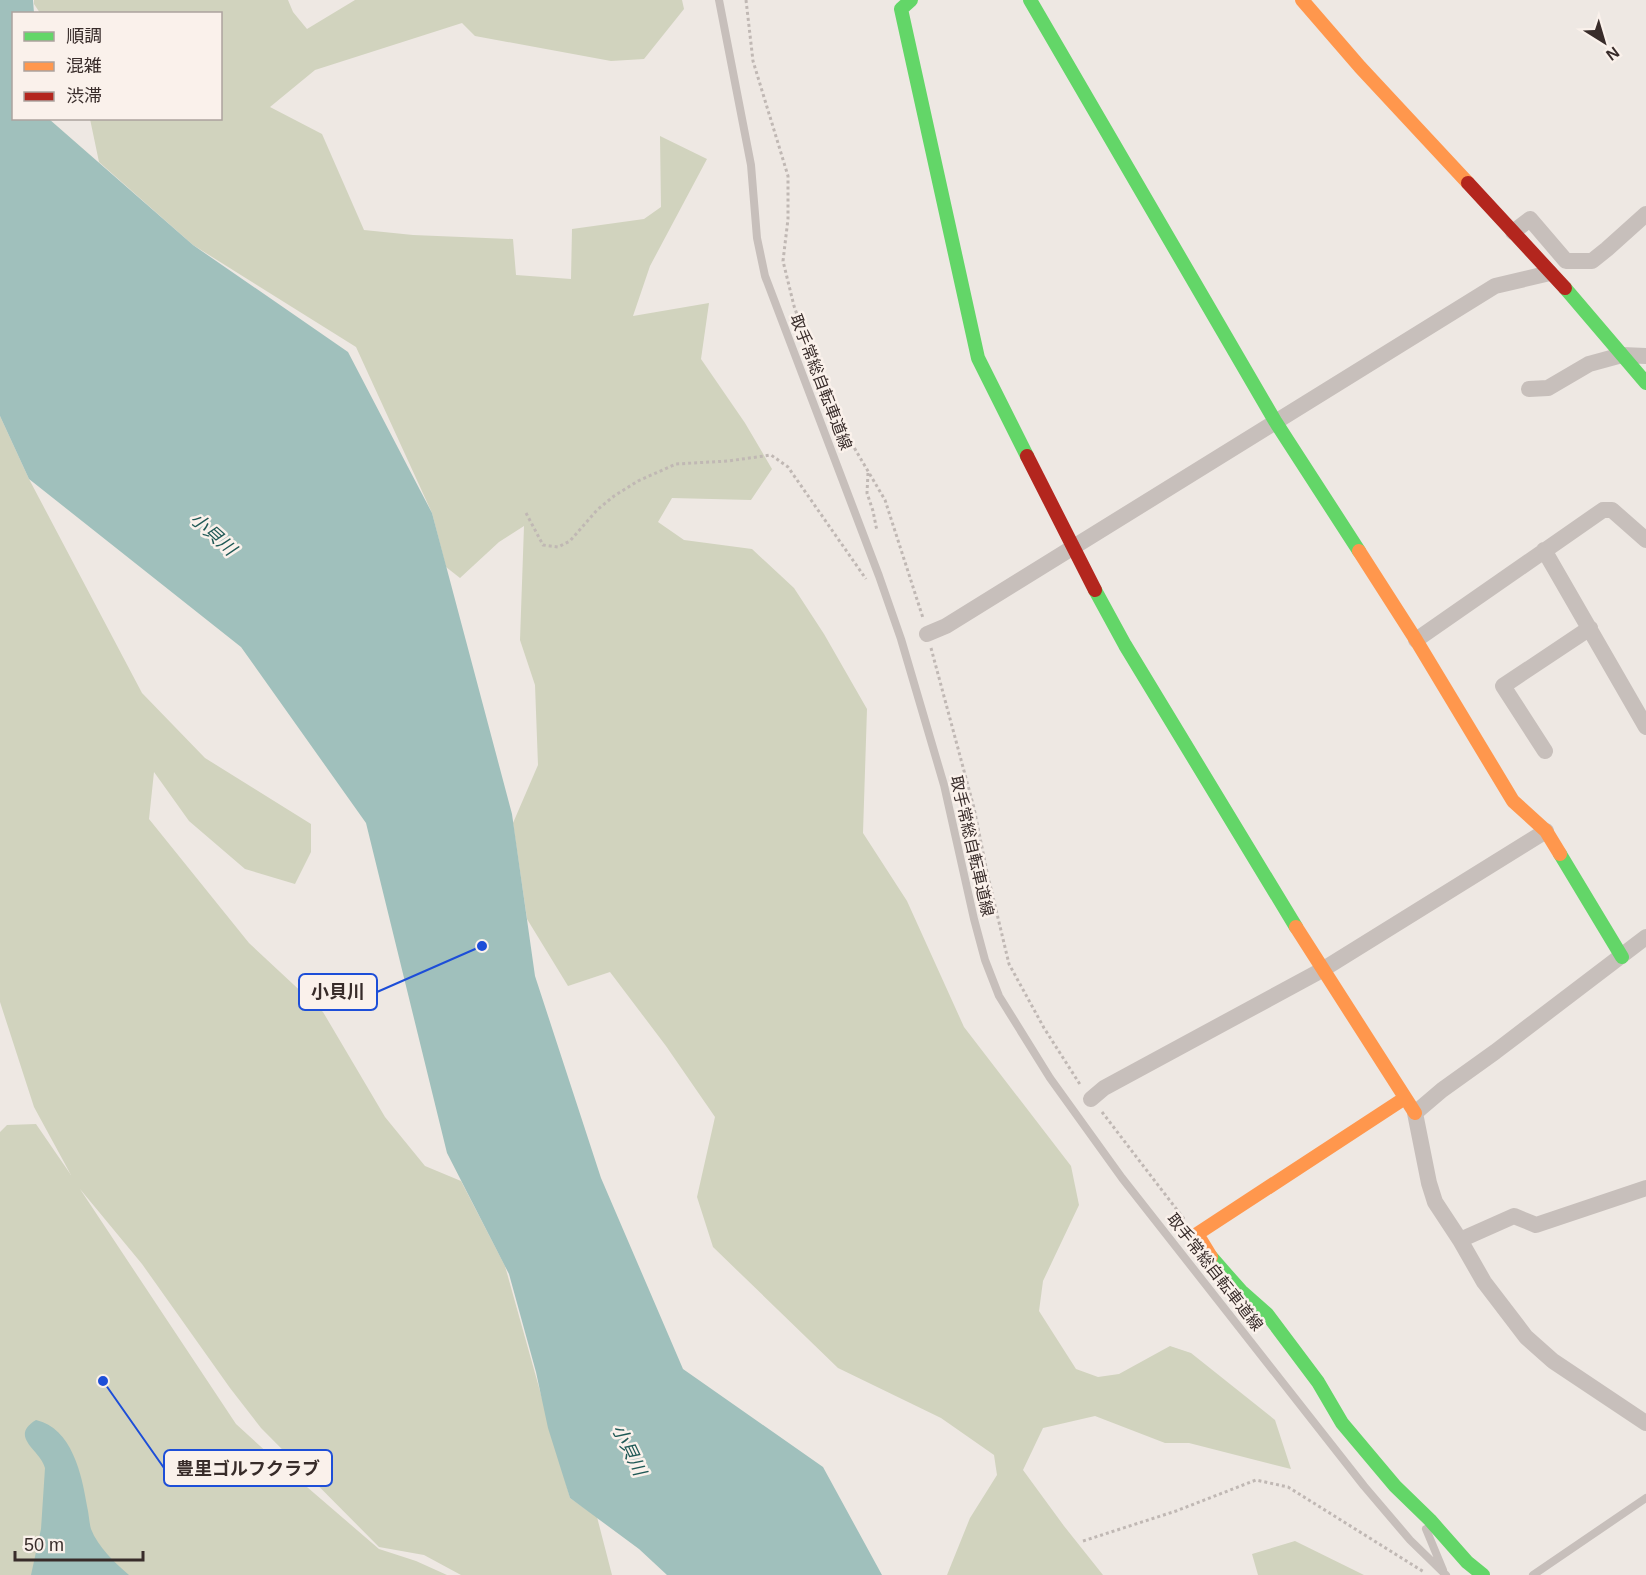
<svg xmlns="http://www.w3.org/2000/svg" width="1646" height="1575" font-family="Arial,'Noto Sans JP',sans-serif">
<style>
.green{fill:#d1d3be}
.water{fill:#a0c0bc}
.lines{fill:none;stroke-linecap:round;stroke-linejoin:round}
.path{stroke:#c0b8b4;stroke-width:3;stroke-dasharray:3 3;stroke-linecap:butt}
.lane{stroke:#c7bfbb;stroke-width:8}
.street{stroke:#c7bfbb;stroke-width:16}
.fast{stroke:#63d668;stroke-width:14}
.slow{stroke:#ff974d;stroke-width:14}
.jam{stroke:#b3261e;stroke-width:14}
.labels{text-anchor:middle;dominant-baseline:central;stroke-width:5;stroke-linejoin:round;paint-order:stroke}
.street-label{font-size:16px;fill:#382c2a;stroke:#faf1eb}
.water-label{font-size:18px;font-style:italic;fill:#205956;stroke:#faf1eb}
.leader{fill:none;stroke:#1d4ed8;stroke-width:2}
.callout-dot{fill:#1d4ed8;stroke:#faf1eb;stroke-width:2}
.callout{fill:#faf1eb;stroke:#1d4ed8;stroke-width:2}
.callout-label{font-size:18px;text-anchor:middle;font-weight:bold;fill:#382c2a}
</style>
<rect width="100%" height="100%" fill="#eee8e3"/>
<path class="green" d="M34 0H288L293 12 307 29 355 0H682L684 9 644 59 611 61 475 36 462 23 315 70 270 107 322 134 364 230 413 235 513 239 516 275 571 279 572 229 644 219 661 207 660 136 707 159 650 266 633 316 709 303 701 359 745 423 772 469 751 500 672 498 658 522 684 540 752 549 794 588 824 634 867 709 863 833 907 901 964 1027 1071 1166 1079 1205 1043 1281 1039 1311 1076 1369 1098 1377 1119 1374 1170 1346 1191 1353 1275 1420 1291 1469 1189 1443H1165L1095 1416 1043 1428 1023 1470 1064 1526 1103 1575H947L970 1518 997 1475 994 1455 941 1418 838 1368 713 1247 697 1197 715 1117 666 1046 610 972 568 986 527 919 513 823 538 765 535 685 520 640 524 526 499 542 460 578 446 567 432 513 356 347 193 245 99 162 90 119 220 118V14L40 13 34 4Z
M0 416 29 479 142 693 205 758 311 824V852L295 884 245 869 189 821 154 772 149 819 249 943 323 1012 385 1117 425 1166 461 1181 505 1266 570 1498 597 1517 612 1575H461L424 1555 379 1547 261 1428 230 1388 142 1264 80 1189 236 1424 271 1456 379 1549 416 1561 447 1575H0V1132L7 1125 36 1124 71 1175 34 1107 0 1002Z
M1295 1541 1364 1575H1258L1252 1554Z"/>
<path class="water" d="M0 0H33L34 13 14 14V118L49 119 193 245 348 352 432 513 512 814 535 976 601 1178 683 1369 823 1467 882 1575H667L639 1549 570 1498 548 1428 536 1372 509 1274 447 1153 366 823 241 647 29 479 0 416Z
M36 1420C72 1428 82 1475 87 1506 89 1514 89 1522 91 1529 98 1547 115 1563 129 1575H31L41 1529 45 1468C41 1450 8 1437 36 1420Z"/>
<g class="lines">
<path class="path" d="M746 0 753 61 788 176V219L783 261 794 306 818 374 832 406 842 427 885 500 923 618
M868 473 867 493 873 511 877 531
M526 513 543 545 558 547 570 541 597 510 614 496 638 481 676 464 728 461 771 455 788 467 866 579
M931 648 974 808 987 872 1009 964 1044 1028 1081 1086
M1102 1112 1184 1219
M1083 1541 1176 1511 1256 1480 1288 1487 1424 1572"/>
<path class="lane" d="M719 0 751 165 757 238 765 276 879 576 901 639 944 785 974 919 985 960 999 996 1050 1078 1122 1178 1364 1486 1410 1540 1446 1575
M1426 1529 1443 1570
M1533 1575 1646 1498"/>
<path class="street" d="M1513 232 1530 219 1566 261H1592L1607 249 1646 214
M1529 389 1548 388 1589 364 1622 355 1646 356
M1544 550 1646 727
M927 634 946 626 1495 286 1550 273
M1416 640 1603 510H1612L1646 540
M1545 751 1503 686 1590 628
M1646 937 1495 1052 1442 1090 1415 1113 1429 1183 1435 1202 1460 1240 1484 1282 1526 1337 1553 1361 1646 1423
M1091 1099 1104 1088 1322 970 1546 831
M1460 1240 1514 1216 1536 1225 1646 1188"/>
<path class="fast" d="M911 0 901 9 978 358 1027 456
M1030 0 1275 421 1359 551
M1565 288 1646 383
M1095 590 1125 645 1296 927
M1560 854 1622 957
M1211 1257 1241 1291 1267 1314 1318 1382 1342 1423 1395 1486 1430 1520 1467 1562 1483 1575"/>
<path class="slow" d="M1302 0 1360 67 1468 183
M1359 551 1416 640 1513 801 1546 831 1560 854
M1296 927 1415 1113
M1211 1257 1197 1234 1405 1098"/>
<path class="jam" d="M1468 183 1565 288
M1027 456 1095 590"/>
</g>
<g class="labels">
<g class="street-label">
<text transform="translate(821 382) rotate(69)">取手常総自転車道線</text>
<text transform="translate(972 846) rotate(77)">取手常総自転車道線</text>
<text transform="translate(1215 1272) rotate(52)">取手常総自転車道線</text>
</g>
<g class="water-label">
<text transform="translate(213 534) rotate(42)">小貝川</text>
<text transform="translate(629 1450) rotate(64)">小貝川</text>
</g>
</g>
<path class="leader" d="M482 946L377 992M103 1381L164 1468"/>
<g class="callout-dot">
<circle cx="482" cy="946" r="6"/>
<circle cx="103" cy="1381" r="6"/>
</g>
<g class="callout">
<rect x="299" y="974" width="78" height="36" rx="6"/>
<rect x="164" y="1450" width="168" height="36" rx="6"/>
</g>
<g class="callout-label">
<text x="338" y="998">小貝川</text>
<text x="248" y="1475">豊里ゴルフクラブ</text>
</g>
<rect x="12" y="12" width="210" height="108" fill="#faf1eb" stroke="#aca29e" stroke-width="1.5"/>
<rect x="24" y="32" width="30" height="9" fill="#63d668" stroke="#aca29e" stroke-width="1.5"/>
<text x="66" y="42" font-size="18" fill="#382c2a">順調</text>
<rect x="24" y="62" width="30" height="9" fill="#ff974d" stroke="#aca29e" stroke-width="1.5"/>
<text x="66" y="72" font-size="18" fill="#382c2a">混雑</text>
<rect x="24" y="92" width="30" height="9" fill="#b3261e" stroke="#aca29e" stroke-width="1.5"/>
<text x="66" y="102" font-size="18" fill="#382c2a">渋滞</text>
<g transform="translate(1604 42) rotate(143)" stroke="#faf1eb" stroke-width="4.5" paint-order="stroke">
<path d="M0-4.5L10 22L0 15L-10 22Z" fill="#382c2a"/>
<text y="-9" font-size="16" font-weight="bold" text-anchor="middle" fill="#382c2a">N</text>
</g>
<path d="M15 1551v9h128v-9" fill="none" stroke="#382c2a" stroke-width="3"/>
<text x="24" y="1551" font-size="18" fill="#382c2a" stroke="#faf1eb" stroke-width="4.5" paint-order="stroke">50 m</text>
</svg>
